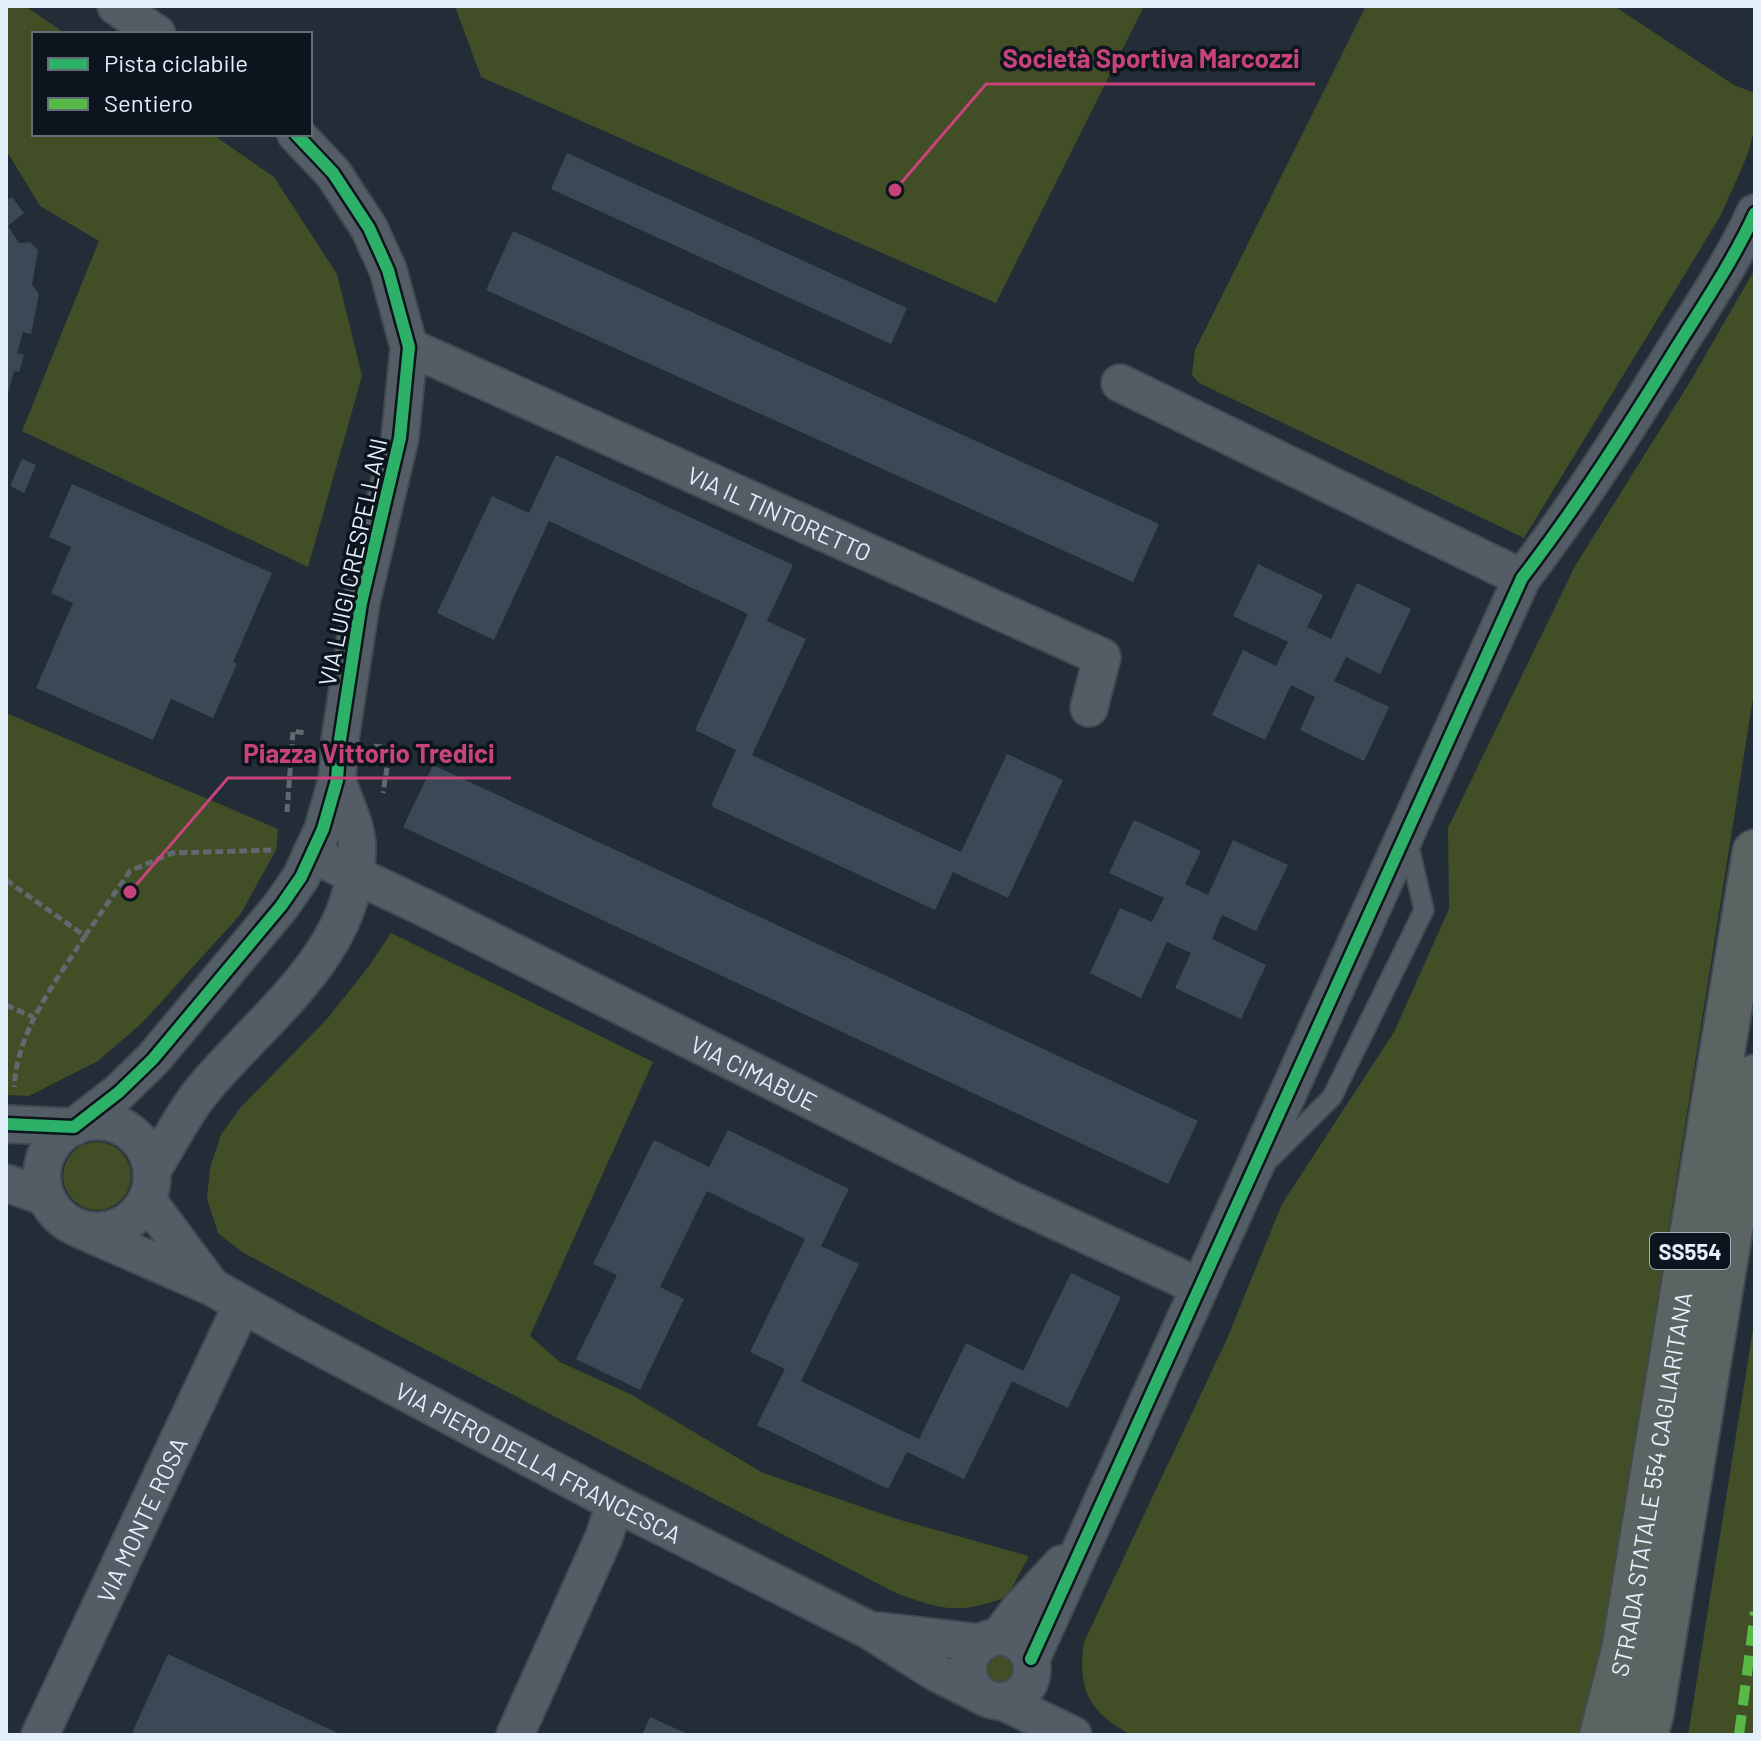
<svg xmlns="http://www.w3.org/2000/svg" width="1761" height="1741" font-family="Barlow,sans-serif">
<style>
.green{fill:#414e26}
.building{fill:#3b4956}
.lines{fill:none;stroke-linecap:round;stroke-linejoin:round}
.lane-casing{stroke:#404a52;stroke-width:22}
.street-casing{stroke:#404a52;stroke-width:40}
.highway-casing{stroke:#404a52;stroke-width:48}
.path{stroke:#61686f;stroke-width:5;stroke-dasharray:8 4;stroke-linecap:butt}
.lane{stroke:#545d65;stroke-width:18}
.street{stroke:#545d65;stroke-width:36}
.highway{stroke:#5c6463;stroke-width:44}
.quiet{stroke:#58b947;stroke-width:10;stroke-dasharray:20 10;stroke-linecap:butt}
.cycleway-casing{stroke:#0c151d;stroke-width:17}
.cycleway{stroke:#2db169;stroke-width:12}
.labels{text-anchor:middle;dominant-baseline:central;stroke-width:7;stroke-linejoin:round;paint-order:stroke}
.shield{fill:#0c151d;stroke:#a2aeb9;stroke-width:2}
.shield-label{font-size:22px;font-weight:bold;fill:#e3f0fc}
.street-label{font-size:24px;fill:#e3f0fc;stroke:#0c151d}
.leader{fill:none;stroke:#c9437b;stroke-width:3}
.callout-dot{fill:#c9437b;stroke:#0c151d;stroke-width:3}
.callout-label{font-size:26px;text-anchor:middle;font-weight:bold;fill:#c9437b;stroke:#0c151d;stroke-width:7;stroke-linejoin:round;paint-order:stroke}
</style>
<rect width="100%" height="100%" fill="#222d37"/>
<path class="green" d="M6 6H25L66 34H34V134H212L274 177 337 274 362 376 308 567 22 431 99 241 40 206 6 150Z
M455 6H1144L996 303 481 77Z
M1366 6H1614L1734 85 1755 93V127L1747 156 1721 215 1524 538 1199 383 1192 375 1195 350Z
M1755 269V686L1603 1641 1579 1735H1132C1089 1713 1077 1689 1084 1642L1226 1341 1282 1204 1394 1032 1449 909 1448 828 1575 566 1690 382Z
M6 713 278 829 276 850 240 915 143 1022 98 1061 29 1096 6 1095Z
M391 933 653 1062 530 1336 560 1362 630 1394 763 1473 897 1519 1029 1556 1007 1597C957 1615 944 1610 896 1593L384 1328 242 1252 218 1233 207 1199 210 1168 221 1135 240 1108 327 1019 369 966Z
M63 1176a34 34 0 1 1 68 0a34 34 0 1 1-68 0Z
M1755 1317V1735H1688Z
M1011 1647 1016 1650 1024 1674 1018 1685 1008 1692 977 1678V1659Z"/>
<path class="building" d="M567 153 907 308 891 344 551 189Z
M12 197 24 213 8 226 19 243 30 242 38 250 32 285 39 294 31 334 23 332 17 353 24 355 19 372 14 371 6 401V200Z
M513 231 1159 524 1133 582 486 290Z
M556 455 793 565 767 621 806 639 752 755 961 852 1007 754 1063 780 1008 898 953 872 935 910 711 806 736 750 695 730 748 614 549 521 494 640 437 613 492 496 529 513Z
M22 459 36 465 24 493 10 486Z
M72 484 272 573 233 662 237 664 213 718 171 699 153 740 36 688 73 603 51 593 71 547 49 537Z
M1258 564 1323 595 1307 627 1331 639 1357 583 1411 609 1380 674 1346 657 1334 681 1389 707 1364 761 1300 730 1315 697 1291 685 1265 740 1212 715 1243 650 1276 666 1288 642 1233 616Z
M433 765 1198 1121 1168 1184 403 827Z
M1134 820 1201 851 1185 884 1208 895 1233 840 1288 865 1256 931 1222 915 1212 939 1266 965 1241 1019 1175 988 1191 953 1167 942 1141 998 1090 973 1120 908 1152 922 1164 898 1109 873Z
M728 1130 849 1189 821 1246 859 1264 801 1381 919 1439 966 1343 1023 1371 1071 1273 1121 1297 1068 1408 1012 1381 964 1479 907 1452 888 1489 757 1425 785 1369 750 1352 805 1239 707 1191 660 1287 684 1299 640 1390 576 1359 617 1275 593 1264 654 1140 709 1167Z
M168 1654 342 1735H131Z
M650 1717 690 1735H642Z"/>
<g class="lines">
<g class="lane-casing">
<path id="lane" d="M1270 1159 1332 1097 1424 910 1407 838"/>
</g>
<g class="street-casing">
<g id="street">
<path d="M116 6 157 34"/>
<path id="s1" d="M409 347 1102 657 1089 708"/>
<path d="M1120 383 1522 578"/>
<path id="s2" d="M311 854 423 907 1011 1200 1200 1287"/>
<circle cx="97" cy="1176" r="55"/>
<path d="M6 1124 74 1127 119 1092 153 1059 281 906 301 877 323 829 337 780 340 740 361 603 400 438 409 347 388 270 369 228 333 173 296 134"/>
<path d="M152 1170C168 1145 182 1116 201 1092 262 1017 360 952 357 844 356 824 343 799 337 780"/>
<path d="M6 1183 46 1197"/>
<path d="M147 1200 211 1286"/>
<path id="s3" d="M77 1228 212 1287 292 1332 615 1503 869 1630 937 1673 981 1695"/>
<path d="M879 1631 982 1643"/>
<path d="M999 1637 1019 1610 1062 1564"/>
<circle cx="1000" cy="1669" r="32"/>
<path d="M1031 1659 1522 578C1578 505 1627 428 1675 350 1703 305 1733 261 1755 213"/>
<path d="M1002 1701 1073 1735"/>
<path id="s4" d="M40 1735 242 1305"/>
<path d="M515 1735 604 1537 615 1503"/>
</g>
</g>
<g class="highway-casing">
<g id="highway">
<path id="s5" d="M1602 1735 1624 1650 1755 852"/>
<path d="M1645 1735 1651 1714 1755 1077"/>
</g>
</g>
<path class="path" d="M374 746 390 748 383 793
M287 812 293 731 305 733
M6 880 85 936C55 983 18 1029 14 1087
M85 936 130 871 172 853 274 850
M6 1005 33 1017"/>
<use href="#lane" class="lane"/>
<use href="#street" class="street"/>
<use href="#highway" class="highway"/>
<path class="quiet" d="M1739 1735 1755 1612"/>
<g class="cycleway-casing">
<path id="cycleway" d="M6 1124 74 1127 119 1092 153 1059 281 906 301 877 323 829 337 780 340 740 361 603 400 438 409 347 388 270 369 228 333 173 296 134
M1031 1659 1522 578C1578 505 1627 428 1675 350 1703 305 1733 261 1755 213"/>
</g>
<use href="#cycleway" class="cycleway"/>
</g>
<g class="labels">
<rect class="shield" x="1650" y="1233" width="80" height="36" rx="6"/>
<g class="shield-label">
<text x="1690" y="1251">SS554</text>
</g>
<g class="street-label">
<text stroke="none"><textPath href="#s1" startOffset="406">VIA IL TINTORETTO</textPath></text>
<text transform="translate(352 562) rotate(-78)">VIA LUIGI CRESPELLANI</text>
<text stroke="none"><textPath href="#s2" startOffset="494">VIA CIMABUE</textPath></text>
<text stroke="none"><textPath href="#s3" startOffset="518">VIA PIERO DELLA FRANCESCA</textPath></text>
<text stroke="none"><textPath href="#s5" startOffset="256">STRADA STATALE 554 CAGLIARITANA</textPath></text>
<text stroke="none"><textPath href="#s4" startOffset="238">VIA MONTE ROSA</textPath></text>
</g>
</g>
<path class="leader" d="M895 190L986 84H1315M130 892L228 778H511"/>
<g class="callout-dot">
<circle cx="895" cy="190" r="8"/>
<circle cx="130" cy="892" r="8"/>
</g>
<g class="callout-label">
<text x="1151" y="68">Società Sportiva Marcozzi</text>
<text x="369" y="763">Piazza Vittorio Tredici</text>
</g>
<rect width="1761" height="1741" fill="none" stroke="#e3f0fc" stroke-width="16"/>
<rect x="32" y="32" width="280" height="104" fill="#0c151d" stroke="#626d76" stroke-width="2"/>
<rect x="48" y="58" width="40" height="12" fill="#2db169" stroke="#626d76" stroke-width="2"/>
<text x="104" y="72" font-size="24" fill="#e3f0fc">Pista ciclabile</text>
<rect x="48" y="98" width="40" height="12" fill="#58b947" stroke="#626d76" stroke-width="2"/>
<text x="104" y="112" font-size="24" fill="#e3f0fc">Sentiero</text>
</svg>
